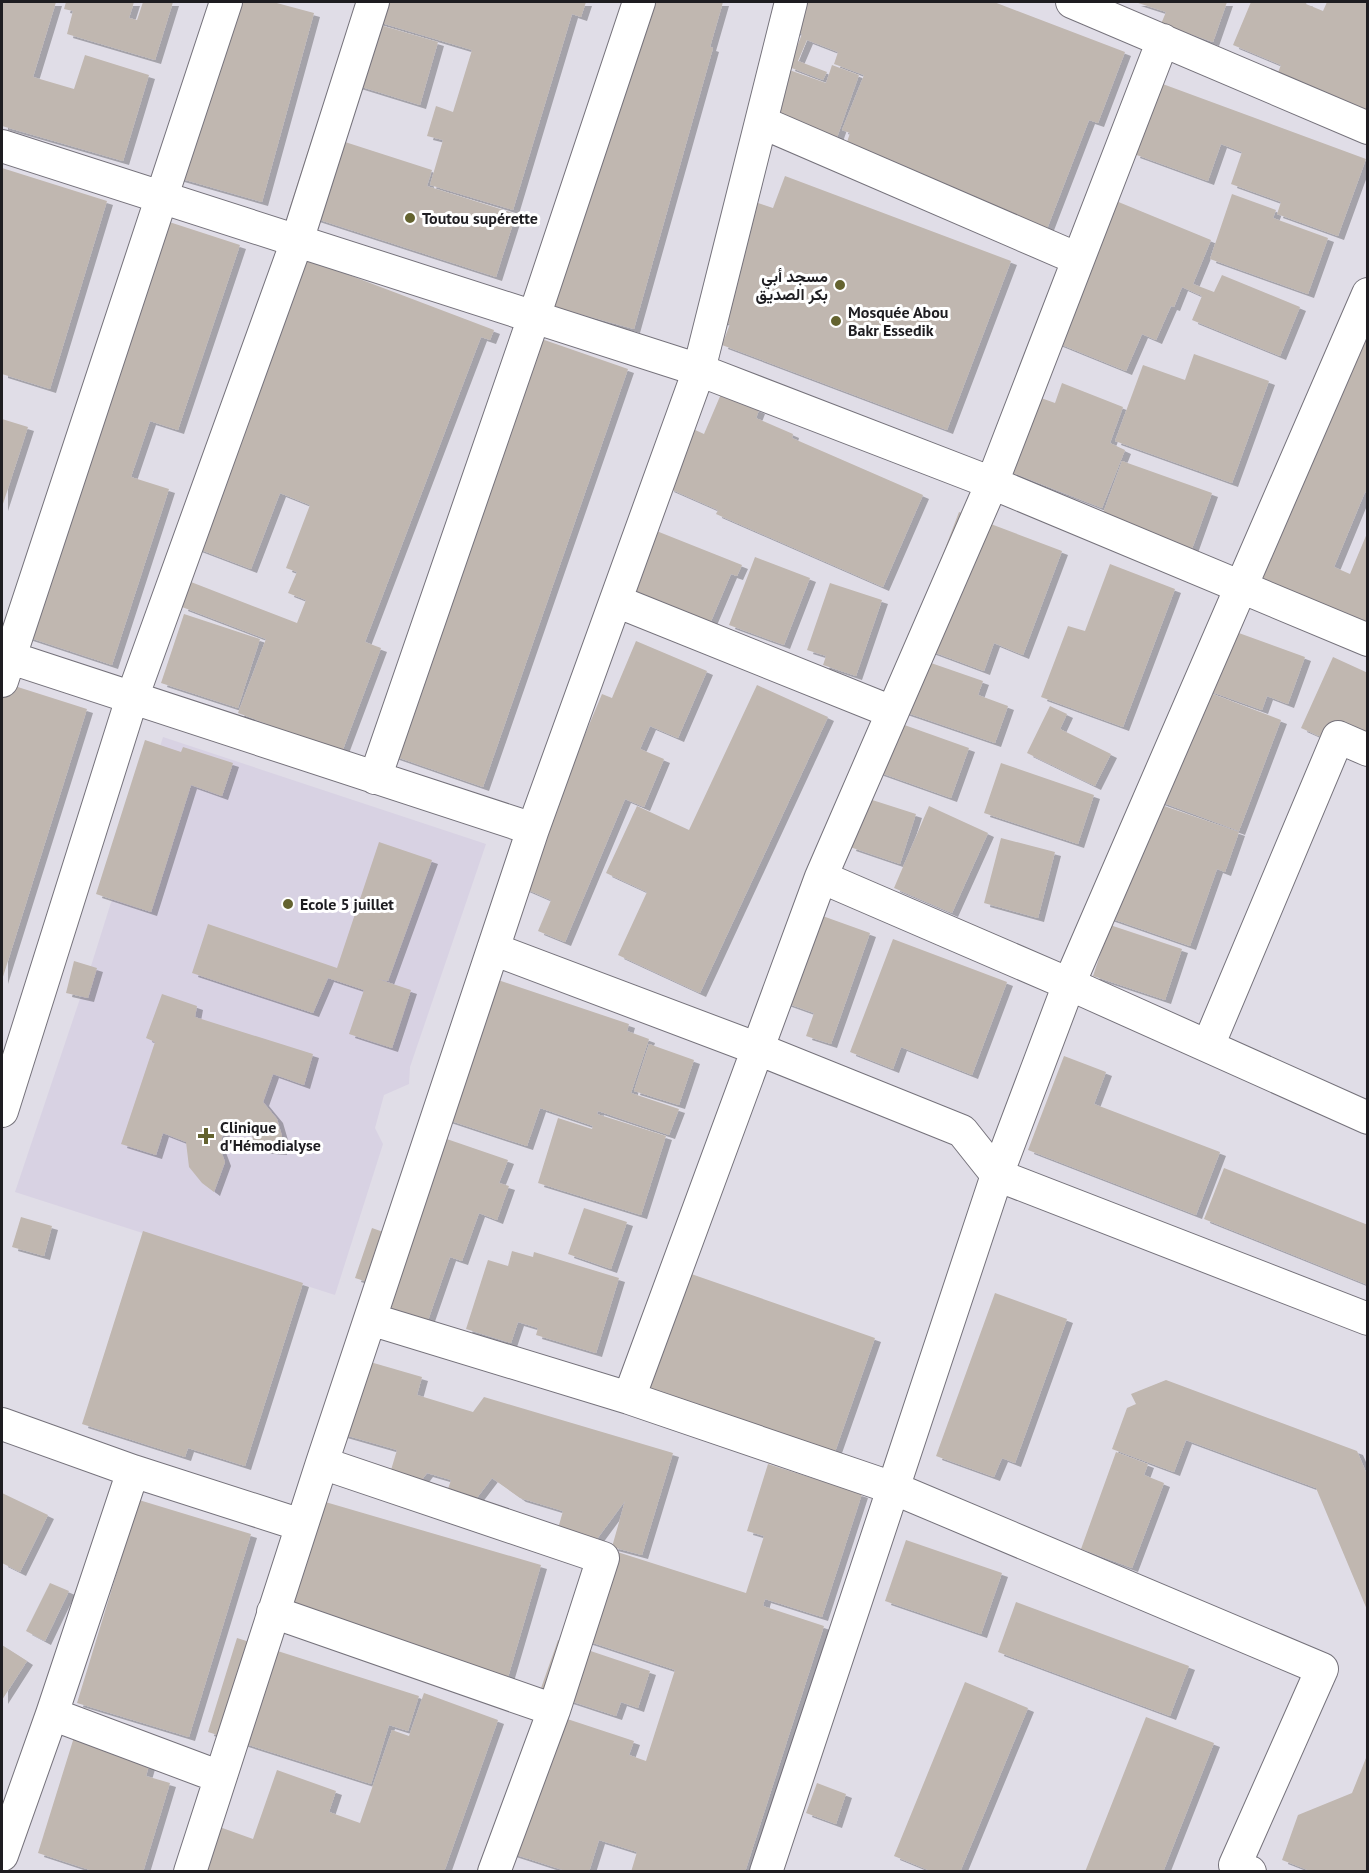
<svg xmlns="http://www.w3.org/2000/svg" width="1369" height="1873" font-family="'PT Sans',Vazirmatn,sans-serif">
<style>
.built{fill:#d8d2e3}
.building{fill:#c0b7b0;filter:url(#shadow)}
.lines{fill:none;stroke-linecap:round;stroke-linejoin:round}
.street-casing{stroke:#75727b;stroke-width:34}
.street{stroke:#fff;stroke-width:32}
.poi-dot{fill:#64632f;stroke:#fff;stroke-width:2}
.labels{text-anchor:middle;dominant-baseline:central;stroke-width:6;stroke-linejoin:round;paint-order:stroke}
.poi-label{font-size:16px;font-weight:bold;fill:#1e1d21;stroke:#fff;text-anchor:start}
</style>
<defs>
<filter id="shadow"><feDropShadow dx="6" dy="4" stdDeviation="0" flood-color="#0004"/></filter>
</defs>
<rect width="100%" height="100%" fill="#e0dde7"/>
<path class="built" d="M163 737 486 844 410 1067 409 1084 384 1095 375 1128 383 1144 335 1295 15 1192 92 963Z"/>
<path class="building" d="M2 2H56L33 77 74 89 85 55 149 75 123 161 2 126Z
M66 2H134L129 18 137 20 143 2H173L155 60 67 34 73 11 64 9Z
M217 2H273L314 13 262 202 168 175Z
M363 2H586L581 17 572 14 513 210 430 185 443 140 427 136 436 106 453 112 472 50 358 16Z
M625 2H723L710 47 713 48 634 329 540 303Z
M789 2H994L1125 52 1098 123 1089 120 1047 229 844 151 850 133 842 130 864 75 834 64 838 52 807 40 798 61 827 72 823 80 789 67 802 34 779 26Z
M1135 2H1227L1213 42 1161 24 1166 12Z
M1251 2H1307L1306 4 1323 11 1327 2H1368V113L1277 75 1281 65 1233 45Z
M370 22 438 42 420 105 352 84Z
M832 65 859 75 834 146 760 119 778 66 826 83Z
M1160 83 1366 159 1338 236 1277 214 1281 202 1231 184 1242 152 1221 144 1208 181 1134 154Z
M314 132 432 170 427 186 516 214 496 277 289 210Z
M2 168 107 201 50 389 2 374Z
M785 176 1011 261 947 430 722 345 730 324 714 318 758 203 773 208Z
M1099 194 1211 240 1193 284 1214 292 1222 275 1300 307 1280 356 1192 320 1202 296 1182 287 1174 307 1171 306 1156 340 1142 334 1126 371 1040 336Z
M1232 194 1276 210 1273 218 1328 238 1308 294 1210 259Z
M157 218 240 245 178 430 150 421 131 477 169 489 112 665 9 631Z
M291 253 494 330 490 340 481 337 365 642 381 648 342 752 238 713 266 639 182 607 191 582 297 623 306 600 288 593 297 572 286 568 310 505 280 493 251 569 180 542Z
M1367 276 1368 493 1365 492 1334 567 1350 574 1368 531V624L1245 574Z
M530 335 628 369 483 787 385 753Z
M1194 354 1269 381 1232 483 1115 441 1143 365 1185 380Z
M1062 383 1123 407 1110 443 1125 450 1102 508 987 463 1016 389 1055 403Z
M721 394 759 410 756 418 793 434 792 438 923 495 883 587 716 514 718 510 668 488 693 429 704 434Z
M2 419 28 427 2 507Z
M1122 461 1212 493 1192 549 1102 516Z
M959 512 1062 551 1023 655 994 643 984 671 909 643Z
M654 530 742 565 737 576 731 574 709 626 628 593Z
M755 557 810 578 784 645 729 625Z
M1110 564 1175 589 1123 727 1041 697 1068 626 1085 631Z
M830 583 882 600 856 676 823 665 826 656 807 650Z
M184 614 260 639 238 708 161 683Z
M1214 624 1305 657 1288 704 1267 696 1262 710 1192 685Z
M636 641 707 671 678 738 650 726 640 749 664 759 644 807 625 799 565 942 538 931 551 900 521 887 602 694 612 698Z
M905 654 983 681 978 695 1008 706 995 743 887 706Z
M1333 657 1368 673V758L1301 728Z
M2 682 87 709 2 980Z
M757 685 828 717 700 993 618 955 647 892 606 873 637 806 689 830Z
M1192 686 1281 720 1239 831 1150 798Z
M1050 706 1067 714 1060 729 1111 754 1095 786 1027 753Z
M882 717 969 748 951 798 864 767Z
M145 740 181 752 183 747 233 763 222 796 191 785 151 912 96 894Z
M1001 763 1094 795 1078 844 984 813Z
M866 798 916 814 900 864 850 847Z
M1150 801 1239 832 1225 872 1217 869 1190 946 1098 914Z
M929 806 988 833 952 913 894 888Z
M1001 838 1055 852 1038 918 984 903Z
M379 842 432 860 388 981 378 979 411 990 392 1048 349 1034 364 990 328 978 313 1013 192 973 208 924 337 968Z
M803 909 870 933 831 1044 806 1036 814 1013 772 998Z
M1110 925 1182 949 1165 1000 1093 976Z
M893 939 1007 982 972 1075 901 1047 893 1069 850 1052Z
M74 961 97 968 88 998 66 993Z
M486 976 629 1024 627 1031 649 1039 631 1093 679 1109 669 1135 598 1111 597 1114 666 1136 641 1215 538 1183 558 1118 592 1129 593 1126 540 1108 527 1146 439 1117Z
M162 994 197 1006 195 1017 313 1054 304 1085 273 1074 263 1102 277 1119 282 1136 281 1151 256 1149 252 1136 240 1126 225 1129 219 1146 225 1162 214 1192 202 1183 189 1167 186 1142 163 1133 156 1155 121 1144 155 1042 146 1038Z
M649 1044 694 1060 679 1105 634 1091Z
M1064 1056 1106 1072 1094 1104 1220 1152 1196 1215 1028 1150Z
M438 1136 508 1160 499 1183 509 1186 497 1220 479 1213 462 1261 450 1257 424 1332 368 1312 377 1285 355 1278 372 1228 403 1239Z
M1224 1168 1368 1225V1285L1204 1219Z
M584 1208 627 1222 611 1269 568 1254Z
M21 1217 52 1226 44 1256 12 1247Z
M143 1231 303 1283 245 1466 188 1448 185 1457 82 1424Z
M512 1251 533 1257 534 1252 619 1278 596 1353 536 1335 538 1328 518 1322 511 1343 466 1329 488 1260 508 1266Z
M674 1268 875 1338 835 1452 634 1385Z
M995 1293 1067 1319 1015 1463 1002 1458 994 1477 936 1456Z
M346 1355 422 1377 417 1395 473 1412 484 1397 673 1453 642 1555 612 1547 625 1501 594 1543 557 1532 563 1511 520 1498 492 1478 473 1503 446 1495 451 1480 427 1473 415 1489 388 1480 397 1450 324 1429Z
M1166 1380 1357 1451 1368 1477V1612L1316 1488 1186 1440 1174 1472 1112 1449 1127 1408 1136 1404 1131 1394Z
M1116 1452 1148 1464 1144 1475 1164 1483 1132 1568 1081 1549Z
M768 1464 862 1494 822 1617 765 1599 763 1606 824 1626 745 1872H631L637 1852 599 1840 589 1872H569L501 1850 546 1712 634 1741 629 1755 646 1761 675 1670 578 1638 608 1549 746 1593 764 1536 747 1531Z
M2 1493 48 1515 20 1572 2 1563Z
M298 1494 541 1565 504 1691 266 1605Z
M139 1500 251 1534 189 1737 77 1703Z
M906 1540 1002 1573 981 1634 885 1601Z
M50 1583 69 1591 45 1641 26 1631Z
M1016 1602 1189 1666 1170 1716 998 1652Z
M237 1638 419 1696 408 1731 389 1725 371 1784 208 1732Z
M558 1640 650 1671 638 1708 621 1702 616 1716 540 1691Z
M2 1645 27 1661 2 1700Z
M965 1682 1028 1708 960 1872H933L894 1856Z
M424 1693 498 1720 444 1872H195L214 1825 253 1839 277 1770 336 1791 329 1812 360 1823 392 1730 409 1736Z
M1146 1717 1214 1743 1163 1872H1085Z
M75 1734 150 1762 146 1776 170 1783 143 1872H96L38 1853Z
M1368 1753V1872H1313L1282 1860 1298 1815 1352 1793Z
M817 1783 846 1794 836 1824 806 1813Z"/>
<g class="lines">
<g class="street-casing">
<path id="street" d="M1072 2 1368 128
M761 122 1078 259
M2 146 699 370 992 483 1368 640
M616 601 892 712
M2 655 533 829
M2 681 226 2
M375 778 534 317 639 2
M821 877 1069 984 1368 1118
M493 949 758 1049 962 1131 997 1175 1368 1319
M1208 1046 1338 737 1368 750
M2 1111 132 698 297 241 373 2
M370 1319 629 1398 893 1488 1322 1669 1235 1865 1250 1872
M629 1398 821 877 992 483 1163 40
M2 1424 133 1471 301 1525
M322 1463 603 1558 554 1710 494 1872
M273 1612 554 1710
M52 1714 220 1777
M2 1855 52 1714 133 1471
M190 1872 322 1463 533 829 699 370 791 2
M766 1872 997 1175 1069 984 1368 294"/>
</g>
<use href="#street" class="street"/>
</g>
<g class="poi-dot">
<circle cx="410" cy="218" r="6"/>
<circle cx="840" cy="285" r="6"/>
<circle cx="836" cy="321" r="6"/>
<circle cx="288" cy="904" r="6"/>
<path d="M203 1127h6v6h6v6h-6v6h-6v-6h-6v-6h6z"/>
</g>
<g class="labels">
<g class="poi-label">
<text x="422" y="218">Toutou supérette</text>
<text x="828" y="276" text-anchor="end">مسجد أبي<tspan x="828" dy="18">بكر الصديق</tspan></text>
<text x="848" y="312">Mosquée Abou<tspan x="848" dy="18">Bakr Essedik</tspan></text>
<text x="300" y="904">Ecole 5 juillet</text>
<text x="220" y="1127">Clinique<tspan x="220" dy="18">d'Hémodialyse</tspan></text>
</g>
</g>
<rect width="1369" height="1873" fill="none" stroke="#1e1d21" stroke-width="6"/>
</svg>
